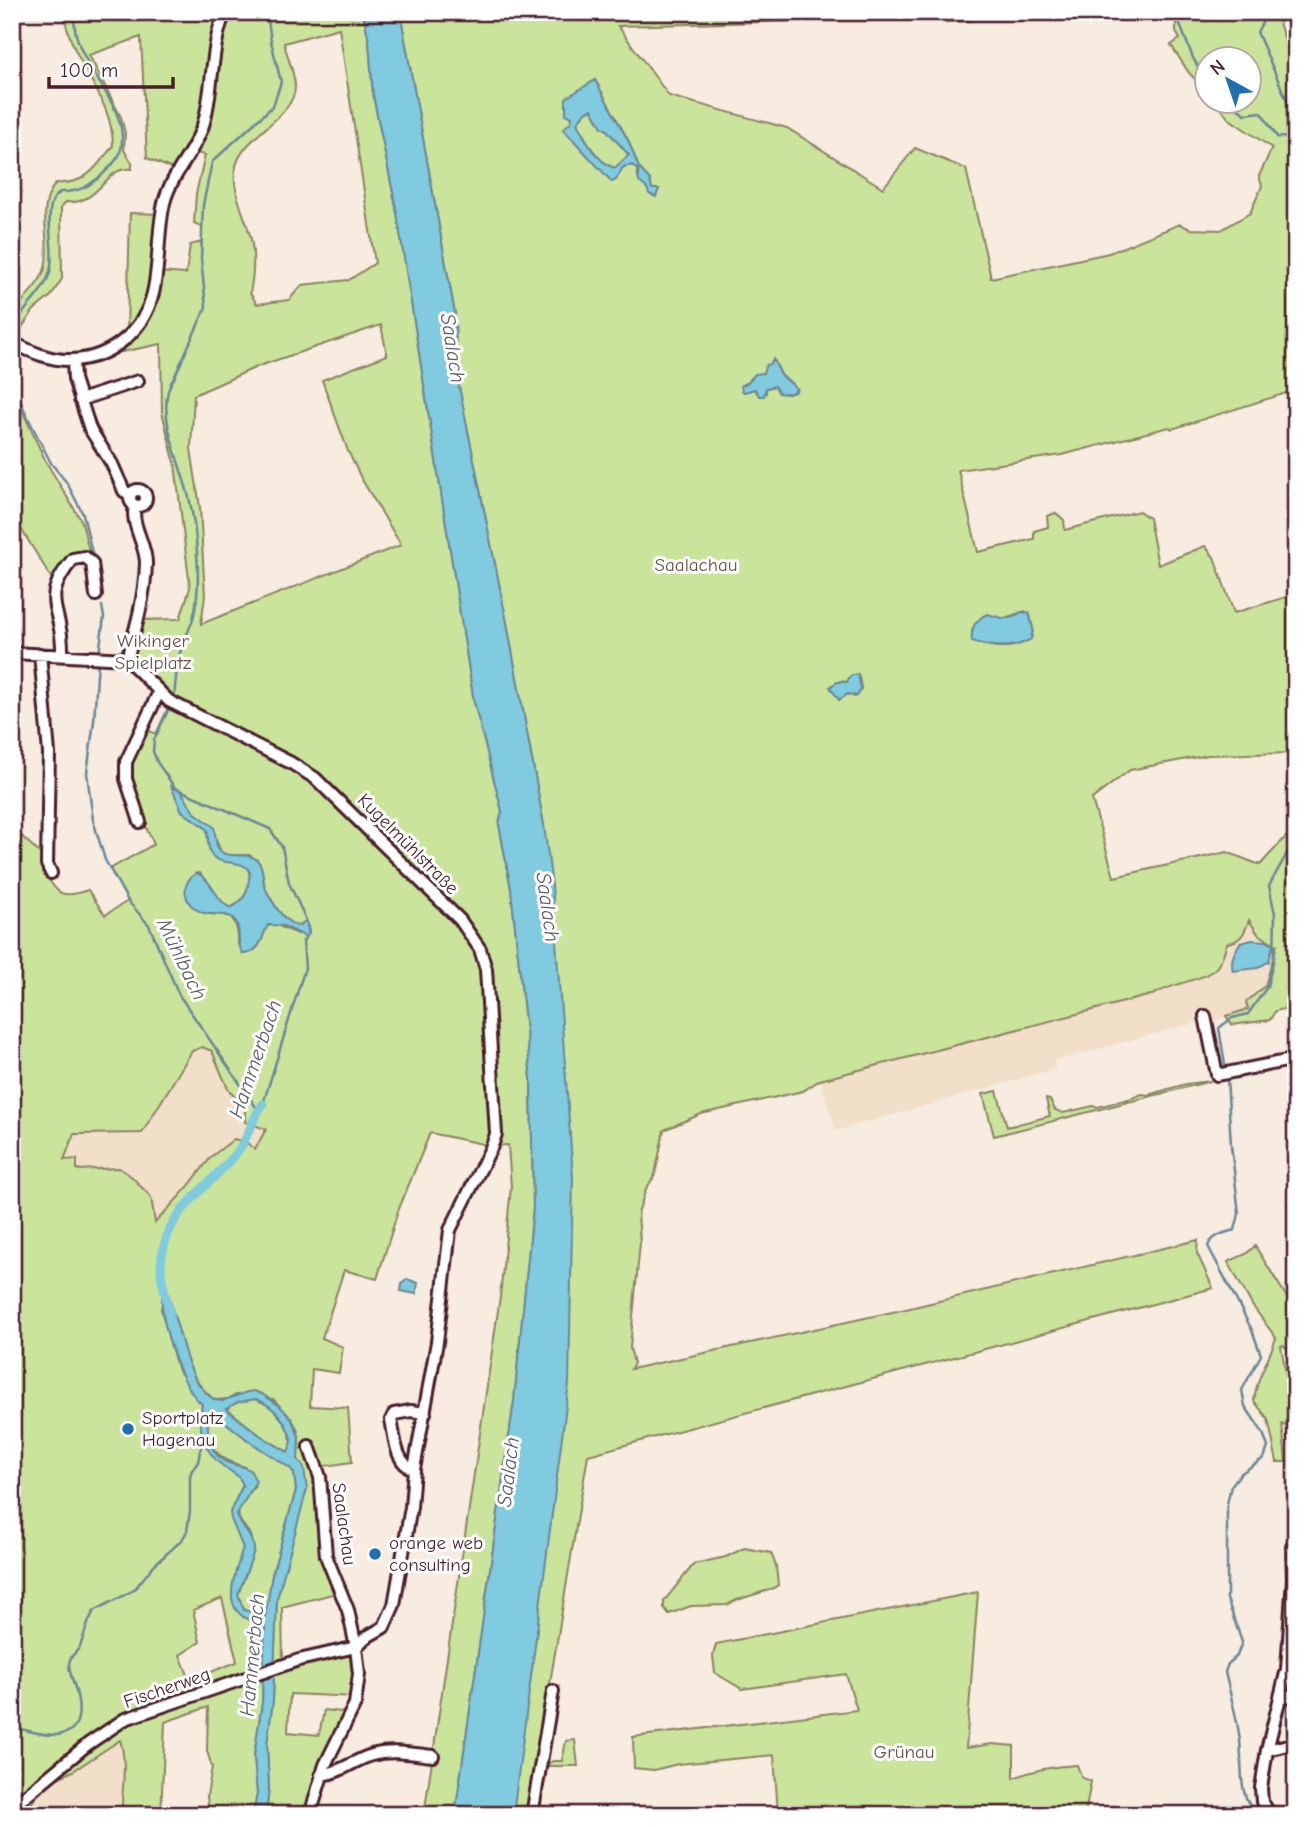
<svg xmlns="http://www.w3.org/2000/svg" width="1308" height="1827" font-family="'Comic Neue',sans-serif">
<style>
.built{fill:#f1dfc9}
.green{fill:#cbe49b;stroke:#8a8263;stroke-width:2;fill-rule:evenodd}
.water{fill:#80cbe0;stroke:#6a8698;stroke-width:2;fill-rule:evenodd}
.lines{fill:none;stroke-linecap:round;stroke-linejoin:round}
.stream{stroke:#6a8698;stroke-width:2.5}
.canal{stroke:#80cbe0;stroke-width:9}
.minor-casing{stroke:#4a1f2b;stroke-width:16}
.minor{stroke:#fff;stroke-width:10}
.poi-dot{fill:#1f6fb2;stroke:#fff;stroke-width:2.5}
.labels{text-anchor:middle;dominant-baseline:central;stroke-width:6;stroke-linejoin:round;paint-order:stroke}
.park-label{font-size:19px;fill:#6a5047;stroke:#fff}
.street-label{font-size:19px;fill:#4a1f2b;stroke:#fff}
.poi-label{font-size:19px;fill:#4a1f2b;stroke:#fff;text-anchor:start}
.water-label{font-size:21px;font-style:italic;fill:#5d5b6a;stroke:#fff}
</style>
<rect width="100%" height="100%" fill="#f7ecdf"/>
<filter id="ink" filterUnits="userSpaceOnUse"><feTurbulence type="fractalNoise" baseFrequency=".0143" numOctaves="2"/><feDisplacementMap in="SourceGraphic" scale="14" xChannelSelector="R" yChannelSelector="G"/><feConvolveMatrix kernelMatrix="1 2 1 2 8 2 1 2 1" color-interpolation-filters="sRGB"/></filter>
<g filter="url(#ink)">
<path class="built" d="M1249 919 1258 934 1277 945 1265 986 1246 1002 1248 1009 1215 1020 1211 1029 1222 1064V1079L1211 1081 1199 1022 1054 1061 1055 1069 836 1131 820 1080 1155 994 1221 960 1227 942Z
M202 1047 212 1051 228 1089 266 1129 255 1150 212 1156 154 1224 151 1197 132 1177 119 1168 77 1170 64 1161 74 1134 142 1133 192 1051Z
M121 1740 125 1764 121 1797 122 1815H26L38 1792 47 1783 73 1770Z"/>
<path class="green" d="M64 12H363L369 41 373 95 396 207 474 702 502 811 499 824 511 889 531 1078 533 1208 514 1401 455 1815H424L500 1297 511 1187 508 1145 492 1146 430 1133 398 1211 377 1279 344 1270 322 1338 343 1347 339 1373 312 1369 310 1406 348 1408 352 1462 318 1467 326 1556 340 1592 282 1607 283 1664 356 1647 357 1697 290 1694 288 1732 319 1735 324 1710 352 1713 310 1815H266L269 1788 267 1744 273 1700 277 1599 304 1468 298 1460 299 1436 297 1428 291 1418 273 1399 236 1395 229 1399 215 1400C186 1379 179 1337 171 1304L163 1299 161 1309 177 1368 202 1404C193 1458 229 1448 243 1485L233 1505 243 1548 232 1592 243 1617 265 1624 262 1703 254 1756 257 1794 253 1815H209L207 1796 212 1767 207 1751 208 1707 165 1722 161 1815H122C121 1789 128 1765 120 1740L73 1771 47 1783 38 1792 26 1815H12V827L44 857 42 869C58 893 58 900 88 890L105 915 128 901 110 869 154 844 129 792 126 779 141 727 156 734 173 697H164L127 659 138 620 180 619 190 588 175 464 162 412 161 344 112 354 127 332 130 213 162 214 156 272 186 274 190 245 202 242V227L194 223 196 194 205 155 191 152 179 172 147 158 141 37 89 55 121 117 125 133 124 150 132 163V169C105 165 101 205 66 202L61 207 62 279 51 296 34 310 12 342C12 335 11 326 12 319 16 303 40 287 45 268 52 239 35 208 56 183 86 185 96 167 113 146 113 95 69 62 64 12ZM339 28 375 263 349 280 302 285 289 300 257 304 250 293C254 273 255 248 248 228 242 209 231 187 236 166 243 135 297 116 295 85 294 72 287 56 284 43ZM381 325 387 355 322 380 348 451 361 478 401 545 201 624 205 596 200 507 191 449 194 395 259 366ZM172 787 181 791 189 806 216 840 221 852 226 855H249L257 860 263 875 265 889 281 915 294 926 299 927 306 921 298 934 274 924 265 927 262 940 257 948 238 945C238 894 214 931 188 901L190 878 200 873 217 898 230 908C246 902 255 882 247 867L208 844 207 829 182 811ZM202 1047 212 1051 228 1089 245 1109V1122L266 1129 255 1150 246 1142 234 1139 212 1156 187 1188 155 1223 151 1197 132 1177 119 1168 77 1170V1159L64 1160 74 1134 142 1133 192 1051ZM222 1598 237 1662 190 1680 180 1655 200 1642 193 1610Z
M400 12H841L840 20 618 26 669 96 787 128 883 188 915 148 966 169 991 278 1109 253 1180 224 1190 229 1221 230 1250 213 1262 186 1259 176 1272 148 1228 118 1217 102H1248V60H1206V91L1189 73 1171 45 1180 39 1176 32V22L1168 19 1166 12H1287L1279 23 1296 71V390L1172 429 1169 427 1062 455 958 470 978 552 1034 539V531L1048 527 1047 516 1056 513 1064 520 1065 530 1139 511 1149 518 1158 565 1205 546 1214 557 1234 613 1296 594V753L1208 755 1130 770 1092 799 1114 877 1227 852 1260 865 1296 826V1006L1275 1011 1270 1020 1232 1025 1226 1016 1248 1009 1246 1002 1265 986 1277 945 1258 934 1249 920C1245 932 1241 942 1227 943 1224 952 1222 962 1215 969 1201 981 1172 983 1155 994L820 1080 803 1091 701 1114 664 1130 655 1175 646 1189 638 1213 640 1243 630 1348 634 1363 631 1369 897 1311 1198 1240 1197 1253 1213 1288 588 1455 528 1815H512L568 1375 544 825 506 618 456 372 455 314ZM595 80 628 140 639 168 650 180 652 190 639 182 637 170 633 165 623 167 617 174 564 130 571 122ZM775 362 781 375 791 383 796 391 789 394 779 393 775 386 766 388V393L755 389 744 392 742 390 743 385 749 382 751 378 764 373ZM1025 611 1030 615 1033 629 1031 639C1012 651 991 648 972 640V629ZM859 677 861 689 855 697 848 694 839 700 836 693 840 681 847 682Z
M945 12H1002L969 21 946 22 942 15Z
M592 109 602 127 606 129 629 155 615 168C597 163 585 139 577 122L586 112Z
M12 388 45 460 82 522 90 555 77 557 55 584 12 514Z
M1211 1081 994 1136 983 1094 997 1091 1007 1127 1050 1116 1046 1099 1050 1100 1055 1110 1063 1113 1093 1106 1098 1107 1132 1098 1142 1094 1148 1095 1186 1084Z
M1255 1246 1290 1302 1296 1307V1356L1283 1345 1281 1346 1296 1428V1431L1282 1424 1286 1462H1277L1268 1419 1254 1401C1256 1379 1269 1359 1276 1338L1252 1305 1228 1262 1246 1254Z
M256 1399C276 1407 287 1422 292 1442L288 1452 261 1436 226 1408 238 1402Z
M210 1410 249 1441 290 1468 294 1473 296 1490 272 1575 266 1617 244 1610 238 1595 254 1551C253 1517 219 1528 255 1486L245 1467C214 1459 201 1441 210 1410Z
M744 1548 771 1553 776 1566 778 1585 772 1589 737 1600 727 1605 691 1606 669 1614 664 1608V1601L694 1564 726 1557Z
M978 1592 966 1748 992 1744 1014 1746V1778C1035 1769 1054 1766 1077 1765L1082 1778 1091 1781 1085 1815H1002L1000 1813 995 1815H778L774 1755 678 1764 654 1770 634 1768 633 1737 857 1710 846 1674 742 1689 715 1673 713 1656 716 1644Z
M575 1740 578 1766H544L553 1761H562L566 1741Z
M1296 1778V1811L1288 1802 1289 1784Z"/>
<path class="water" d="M363 12H400L455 314 456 372 506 618 544 825 552 885 573 1177 569 1383 513 1815H455L514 1401 533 1208 531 1078 511 889 499 824 502 811 474 702 396 207 373 95 369 41Z
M595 80 628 140 639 168 650 180 652 189H659L656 197 649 194 647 188 639 182 638 170 632 165 623 167 616 180 612 182 563 129 571 122 572 117 566 114V98ZM592 109 602 127 606 129 629 155 615 168C597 163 585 139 577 123L585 112Z
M773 359 781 375 797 389C792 395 786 393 779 393L775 386 766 388 764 396H759L755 389 744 392 742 390 741 386 749 382 755 374 763 373 766 365 770 364Z
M1021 612 1029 613 1033 629 1031 639C1012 650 992 648 972 641 970 628 977 618 988 614 1001 618 1009 622 1021 612Z
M858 674 861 689 857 696 848 694 839 700 830 687 837 682H847L850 676Z
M171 786 181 791 194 812 214 827C216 834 215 842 218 848 226 862 247 849 258 861 265 869 261 878 265 887 270 899 285 925 299 926L306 920 309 933 306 937 284 926 268 925C262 936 260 954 243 954 235 944 243 927 233 918 226 912 210 916 201 912 183 904 180 884 196 873 211 877 215 900 230 908 247 901 248 888 250 872 241 856 218 869 210 852 207 845 209 837 207 829L182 811Z
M1252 940 1267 941 1273 945 1269 961 1258 968 1233 971C1230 960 1234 953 1240 943Z
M407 1279 418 1283 416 1294 401 1291 402 1284Z
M162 1298 171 1304 187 1360 196 1381 208 1395 215 1400 222 1401 247 1392 254 1391 262 1394 280 1406 291 1418 299 1436 298 1459 304 1468 307 1489 277 1599 273 1700 267 1744 269 1788 266 1815H253L257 1794 254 1756 262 1703 265 1625C258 1622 250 1621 244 1617 220 1603 238 1567 243 1548L231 1519 230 1512 243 1485C239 1474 232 1473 223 1466 203 1451 198 1428 202 1404 182 1389 160 1323 162 1298ZM256 1399C276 1407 287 1422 292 1442L288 1452 261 1436 226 1409 238 1402ZM210 1410 249 1441 290 1468 294 1473 296 1490 272 1575 265 1617 244 1610 238 1595 254 1551C254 1536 240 1528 237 1514L256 1481 250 1470C243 1466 237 1466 229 1463 208 1455 205 1429 210 1410Z"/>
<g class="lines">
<path class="stream" d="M1175 12 1193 58 1206 80
M1268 12 1257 32 1296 121
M1229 102 1245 114 1261 112 1277 137 1296 138
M12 330C22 307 48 292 51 266 54 248 45 216 53 200 54 197 58 195 60 192 80 192 88 187 103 174 109 168 117 161 120 153 135 104 67 63 75 12
M12 381 27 416 51 463 67 483 83 514 93 557
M99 654 104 617 102 606
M98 661 94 721 87 773 93 820 105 860 128 901 149 925 179 995 258 1110
M174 697C176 681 176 664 181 649 184 639 190 629 193 619 202 587 197 534 190 502 183 467 152 409 174 378L206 307 201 259 203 205 212 162 273 106 281 82 271 41 267 12
M170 706 154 740 153 751 157 762 175 788 270 829 282 847 289 883 306 920 309 933 303 941 305 968 263 1104
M1226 1071 1219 1028 1232 1018 1248 1014 1267 987 1274 958 1275 914 1269 886 1296 837
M1227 1077 1231 1145 1239 1214 1235 1230C1224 1233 1213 1235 1208 1246L1252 1330 1261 1355 1242 1390 1245 1406 1263 1433 1268 1447 1264 1458 1240 1474 1231 1486 1227 1504V1599L1242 1642 1237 1656 1228 1664 1225 1672C1230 1695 1238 1719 1240 1742 1243 1767 1237 1795 1257 1815
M12 1726C43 1736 88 1749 77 1695 75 1685 69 1674 69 1664 69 1656 77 1653 80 1646 85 1634 87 1622 94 1611L134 1590 154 1565 182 1540 187 1531 190 1511V1476L192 1470 198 1462 203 1437"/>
<path class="canal" d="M170 1313C167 1300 162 1285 161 1271 161 1211 205 1193 238 1151 249 1137 252 1118 263 1104"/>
<g class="minor-casing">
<path id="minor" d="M12 342C31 352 51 361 73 360 111 358 144 331 153 293 160 264 157 233 164 203 171 174 196 151 204 122 214 86 210 48 225 12
M73 360 74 379 90 429 112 464 124 491 130 495
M80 400 138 381
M130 498a8 8 0 1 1 16 0a8 8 0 1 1-16 0Z
M12 653 127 659 169 701 291 763 315 778 460 920 480 949 486 969 496 1134 492 1146 450 1230 437 1342 414 1469 411 1507 394 1605 384 1627 365 1638 356 1647
M40 654 49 753 47 864 51 873
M62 654C64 607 37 603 73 559L85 557 92 563 96 595
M127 659C136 628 145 596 146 563 146 544 130 524 135 505
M140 822 126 779V762L159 692
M1205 1016 1217 1075 1296 1059
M309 1446 320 1477 326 1556 348 1610 356 1647 359 1674 355 1704 325 1765 310 1815
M414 1469C395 1464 395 1437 391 1420L394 1414 411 1411 425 1413
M1282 1698 1296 1694
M1267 1750 1296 1743
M321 1775C341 1773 354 1760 372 1755 391 1749 413 1754 433 1756
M12 1807 88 1744 125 1719 299 1660 356 1647
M532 1815 553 1691
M1271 1815 1262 1802 1261 1788 1267 1750 1287 1669 1293 1578 1292 1546"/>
</g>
<use href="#minor" class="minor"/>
</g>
</g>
<g class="poi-dot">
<circle cx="128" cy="1429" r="7"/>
<circle cx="375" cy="1554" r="7"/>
</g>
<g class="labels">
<g class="park-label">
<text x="696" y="565">Saalachau</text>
<text x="153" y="641">Wikinger<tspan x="153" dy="22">Spielplatz</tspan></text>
<text x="904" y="1752">Grünau</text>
</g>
<g class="street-label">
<text transform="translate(408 844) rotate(45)">Kugelmühlstraße</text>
<text transform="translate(344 1524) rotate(82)">Saalachau</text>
<text transform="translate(167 1688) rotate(-19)">Fischerweg</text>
</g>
<g class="poi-label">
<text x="142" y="1418">Sportplatz<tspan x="142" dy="22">Hagenau</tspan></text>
<text x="389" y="1543">orange web<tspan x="389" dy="22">consulting</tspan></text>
</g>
<g class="water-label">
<text transform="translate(453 348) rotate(81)">Saalach</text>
<text transform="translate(548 907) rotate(82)">Saalach</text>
<text transform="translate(182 959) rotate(64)">Mühlbach</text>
<text transform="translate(255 1059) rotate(-71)">Hammerbach</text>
<text transform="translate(508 1472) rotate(-83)">Saalach</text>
<text transform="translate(252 1655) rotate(-85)">Hammerbach</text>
</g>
</g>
<rect width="1308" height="1827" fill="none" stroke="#fff" stroke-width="42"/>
<rect x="21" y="21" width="1266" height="1785" fill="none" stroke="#4a1f2b" stroke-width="2.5" filter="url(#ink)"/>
<g transform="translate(1228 80) rotate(320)"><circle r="33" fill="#ffffff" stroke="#b7a5aa" stroke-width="2"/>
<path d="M0-5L12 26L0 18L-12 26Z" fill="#1f6fb2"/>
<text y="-10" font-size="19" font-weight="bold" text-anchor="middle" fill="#4a1f2b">N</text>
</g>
<path d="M49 77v10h124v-10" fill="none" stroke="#4a1f2b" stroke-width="3.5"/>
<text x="60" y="77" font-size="21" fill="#4a1f2b" stroke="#ffffff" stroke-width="5" paint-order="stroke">100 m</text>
</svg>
